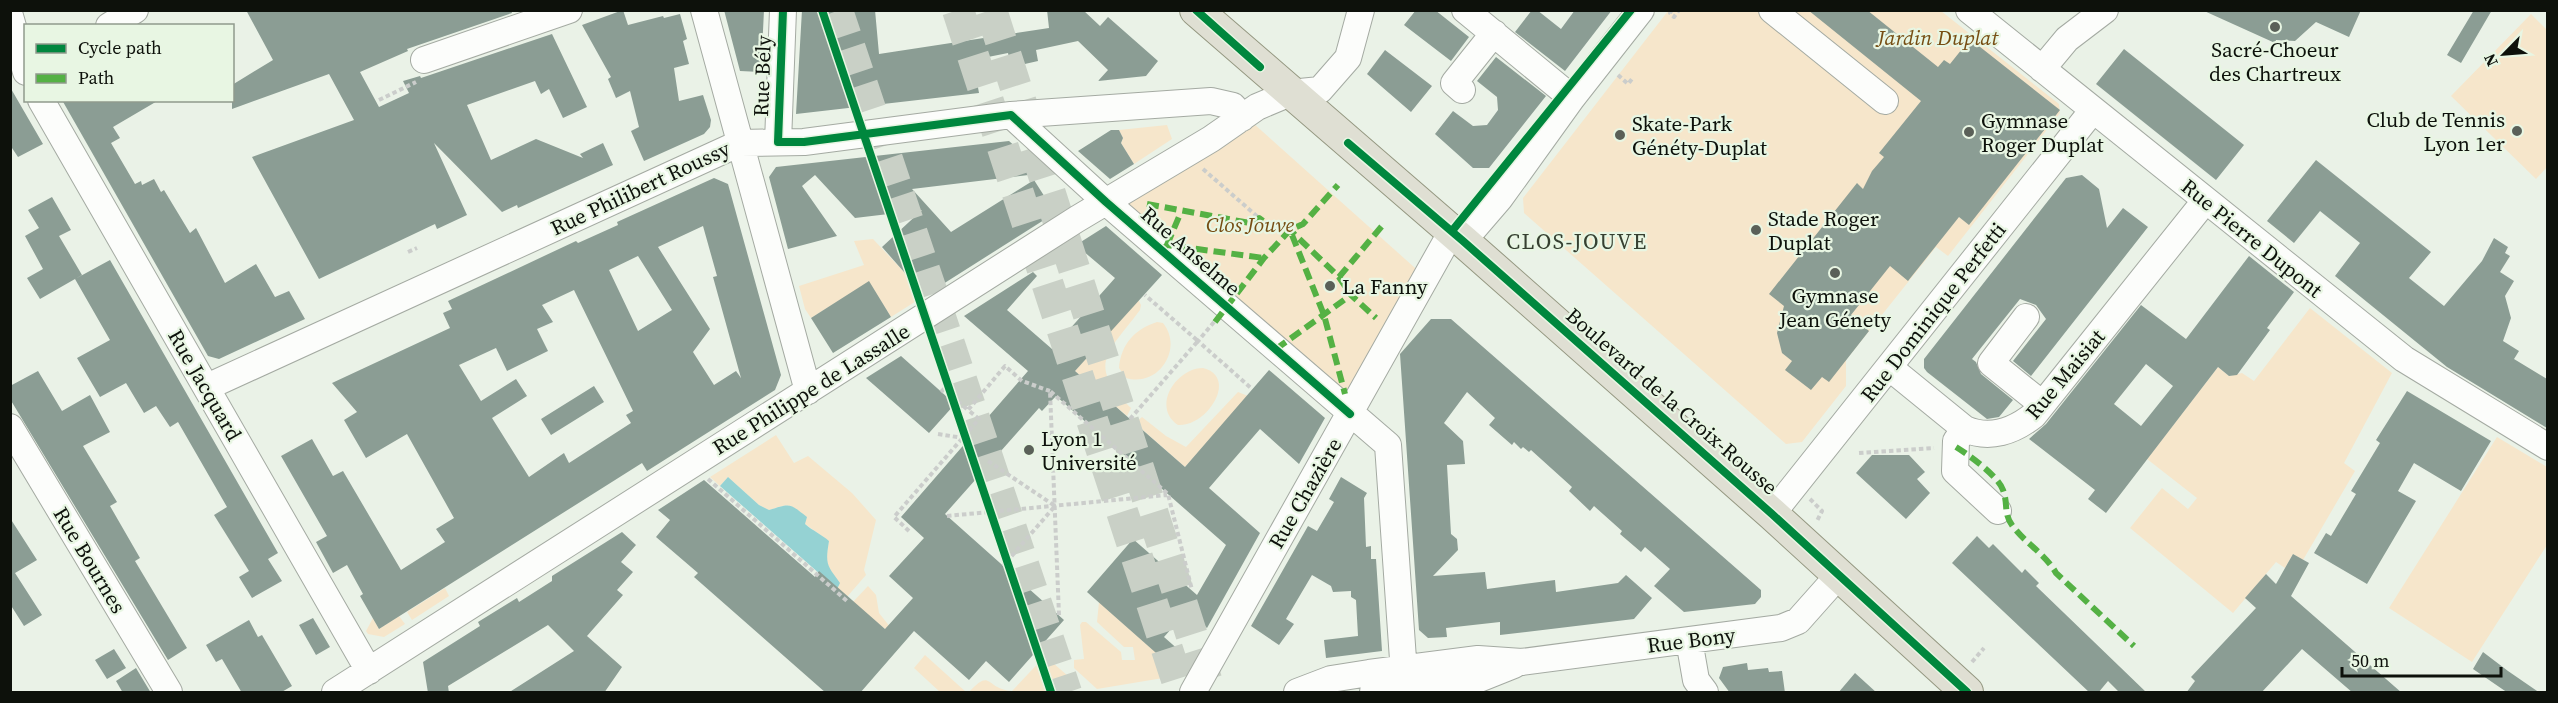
<svg xmlns="http://www.w3.org/2000/svg" width="2558" height="703" font-family="'Source Serif 4',serif">
<style>
.green{fill:#f6e6cb}
.water{fill:#95d2d3}
.building{fill:#8b9d94;fill-rule:evenodd}
.lines{fill:none;stroke-linecap:round;stroke-linejoin:round}
.minor-tunnel{stroke:#c9d0c6;stroke-width:26;stroke-dasharray:26 13;stroke-linecap:butt}
.major-tunnel{stroke:#c9d0c6;stroke-width:32;stroke-dasharray:32 16;stroke-linecap:butt}
.minor-casing{stroke:#a4aaa2;stroke-width:28}
.major-casing{stroke:#949780;stroke-width:34}
.path{stroke:#cbcdcb;stroke-width:4;stroke-dasharray:4.5 3;stroke-linecap:butt}
.minor{stroke:#fcfdfb;stroke-width:26}
.major{stroke:#dfdfd3;stroke-width:32}
.quiet{stroke:#54b144;stroke-width:6;stroke-dasharray:12 6;stroke-linecap:butt}
.cycleway-casing{stroke:#e8f6e3;stroke-width:11}
.cycleway{stroke:#00873e;stroke-width:8}
.poi-dot{fill:#5a6058;stroke:#e8f6e3;stroke-width:2}
.labels{text-anchor:middle;dominant-baseline:central;stroke-width:4.5;stroke-linejoin:round;paint-order:stroke}
.park-label{font-size:21px;font-style:italic;fill:#764d12;stroke:#e8f6e3}
.poi-label{font-size:21px;fill:#0d110b;stroke:#e8f6e3;text-anchor:start}
.street-label{font-size:21px;fill:#0d110b;stroke:#e8f6e3}
.neighbourhood-label{font-size:22px;letter-spacing:1.5px;fill:#364031;stroke:#e8f6e3}
</style>
<rect width="100%" height="100%" fill="#eaf2e7"/>
<path class="green" d="M1668 11H1941L2059 104 2060 113 1948 256 1936 247 1846 360V386L1802 442 1786 444 1524 213 1523 198Z
M2531 14 2548 31 2547 167 2536 179 2451 96Z
M1244 115 1424 276 1350 413 1107 202Z
M1167 125 1172 139 1134 164 1121 143 1123 138 1119 130Z
M873 239 904 272 921 298 891 317 869 282 811 318 805 309 799 286 864 265 854 241Z
M1138 299 1141 305 1140 310C1109 352 1085 364 1131 408L1127 416 1075 371Z
M2310 308 2392 373 2344 463 2355 471 2303 560 2293 554 2285 568 2276 562 2233 613 2130 528 2162 488 2188 509 2197 498 2147 459 2218 367 2229 376 2242 373 2254 381Z
M1157 322 1163 323C1184 349 1158 388 1126 378L1119 368C1121 344 1135 329 1157 322Z
M1203 368C1239 377 1207 427 1178 425 1151 407 1176 368 1203 368Z
M1238 392 1248 396 1185 467 1135 423 1142 417 1166 436 1186 447Z
M776 435 794 463 808 456 852 493 876 520 864 570 866 575 846 598 837 589 836 578C825 565 826 558 829 541L805 524 806 517C789 503 790 503 769 510L759 505 728 477 720 486 710 477Z
M2497 437 2547 467V545L2472 662 2389 608Z
M868 586 876 595 879 613 902 642 852 603Z
M445 588 449 596 412 620 407 612Z
M1099 602 1181 675 1097 689 1074 668V660L1084 659 1080 625 1082 622H1086L1121 652 1122 660H1135L1133 647H1124L1097 622Z
M399 616 405 624 384 637 368 634 366 631 373 618 379 629Z
M925 655 966 692H940L914 668Z
M1045 656 1068 676 1071 692H969C992 667 985 689 1012 691Z"/>
<path class="water" d="M728 477 759 505 769 510C791 503 789 503 807 517L805 524C813 531 821 534 829 541 825 565 827 565 840 583L837 589 720 486Z"/>
<path class="building" d="M246 10H511L512 13 407 49 408 51 360 72 379 107 409 93 403 81 420 76 421 78 552 34 587 107 563 118 549 89 541 94 535 81 467 105 491 160 536 139 583 158 580 154 603 143 613 165 518 208 517 205 502 212 434 143 467 215 437 229 435 224 319 279 252 157 354 120 329 74 232 109V85L273 60Z
M623 10 628 25 663 16 664 18 680 14 687 39 683 41 689 64 674 68 679 101 703 95 711 120 710 127 704 134 644 161 631 131 639 127 630 91 616 98 608 79 611 77 582 25Z
M724 10H764L761 72 740 71Z
M802 10H875L879 54 1049 28 1047 10H1083L1100 26 1108 17 1158 61 1146 76 1098 81 1108 70 1078 41 1036 50 1038 61 1011 67 1008 53 973 60 979 93 796 114Z
M1416 10H1435L1469 37 1451 61 1404 25Z
M1532 10H1537L1561 29 1575 10H1612L1565 71 1515 32Z
M1808 10H1867L1938 67 1944 60 1950 64 1970 39 2060 110 1969 225 1959 217 1908 281 1890 266 1851 315 1869 331 1829 382 1822 377 1811 390 1785 370 1792 361 1782 353 1777 333 1784 306 1769 294 1857 183 1863 189 1872 171 1884 157 1879 153 1921 101Z
M2202 10H2361L2349 37 2316 22 2295 41 2276 40 2275 43Z
M2474 10H2492L2461 63 2447 55Z
M2124 49 2244 145 2216 180 2096 84Z
M1385 50 1432 86 1411 112 1367 74Z
M1496 57 1546 96 1489 168H1473L1435 134 1453 111 1473 126 1487 125 1498 110 1497 97 1477 81Z
M10 87 43 144 18 157 10 145Z
M62 100H159L113 127 120 138 111 143 135 184 141 181 142 185 154 179 161 192 164 190 190 233 196 228 225 283 256 264 275 297 289 291 305 319 219 359 208 356Z
M1111 130H1119L1123 138 1121 143 1134 164 1110 179 1078 151Z
M1009 141 1045 173 912 189 951 232 1034 180 1055 213 921 298 904 272 882 247 922 210 855 218 815 175 802 186 837 236 788 249 769 177 776 167Z
M2316 160 2431 252 2409 278 2444 306 2482 261 2494 238 2508 247 2505 253 2510 256 2500 272 2514 281 2505 296 2511 318 2503 341 2519 351 2514 359 2547 379V428L2447 367 2335 276 2360 243 2320 211 2294 243 2267 221Z
M2082 175 2099 189 2107 228 2123 208 2148 227 2031 376 2013 361 2046 319 2036 305 2020 299 1972 359 1976 362 1981 374 2013 400 1999 417 1987 419 1927 372 1924 368V359L2066 178Z
M714 178 728 184 781 375 775 390 647 471 642 463 379 629 360 596 363 594 347 565 333 573 316 542 327 536 281 456 312 439 333 476 343 471 401 570 445 542 436 529 454 518 407 434 366 458 344 420 357 412 332 383 450 328 443 313 452 309 448 301 576 241 578 243 618 225 617 222ZM703 226 717 276 713 277 741 378 736 371 714 385 693 352 710 329 658 247ZM638 256 672 310 638 331 609 270ZM574 290 633 411 626 415 631 423 569 463 564 453 529 477 492 418 527 396 516 379 481 401 459 365 496 348 507 371 548 351 537 329 553 322 542 305Z
M52 197 71 230 59 236 82 275 40 299 27 278 43 269 25 236 39 228 28 210Z
M1106 226 1162 275 1075 371 1185 467 1269 370 1325 418 1299 464 1260 429 1209 488 1260 533 1207 628 1188 610 1164 637 1189 659 1181 675 1087 592 1133 539 1197 595 1226 545 1056 396 1042 411 1039 408 945 514 1064 620 1009 682 986 661 969 680 914 631 860 693H826L694 577 698 573 656 537 670 520 658 510 704 480 815 577 819 571 885 629 913 598 889 576 924 538 901 517 1028 371 964 316 1033 272 1037 276 1007 310 1052 349 1115 278 1076 245Z
M2249 256 2294 292 2267 328 2270 330 2237 375 2229 376 2218 367 2106 513 2088 499 2095 490 2029 439 2046 424 2141 305 2186 339ZM2146 364 2173 386 2141 426 2114 404Z
M110 260 278 553 268 559 282 581 252 598 239 577 249 571 214 515 227 507 178 422 170 427 156 406 144 413 126 383 100 397 77 358 110 340 75 279Z
M869 281 891 317 833 353 811 318Z
M1431 319H1451L1761 590V597L1755 604 1684 612 1654 586 1670 569 1645 547 1641 552 1620 534 1622 531 1594 506 1590 511 1569 491 1572 487 1531 450 1529 452 1523 447 1521 449 1514 442 1512 445 1489 425 1495 418 1467 392 1444 423 1463 441 1465 464 1447 465 1451 534 1457 539 1458 550 1433 576 1485 572 1487 589 1555 580 1556 592 1618 583 1626 575 1652 598 1634 619 1500 635V622L1446 628 1447 637 1428 638 1419 630 1400 354Z
M901 356 955 404 929 433 866 378Z
M38 371 62 411 90 395 110 432 83 446 117 502 110 506 140 558 135 561 187 648 168 660 10 399V386Z
M594 386 604 402 551 435 541 419Z
M2407 391 2491 441 2461 491 2414 463 2398 491 2416 501 2367 584 2314 553 2326 533 2331 536 2356 494 2351 491 2380 443 2376 440Z
M1872 455H1909L1925 472 1917 479 1930 493 1906 519 1856 473Z
M1341 477 1367 493 1364 498 1366 547 1371 546V559H1376L1382 651 1326 658 1324 640 1358 636 1356 600 1351 597V591L1333 592 1331 586 1312 575 1286 619 1294 624 1279 645 1251 626 1308 526 1317 531 1334 502 1329 499Z
M10 518 37 560 15 573 42 615 24 626 10 604Z
M622 532 636 545 621 562 633 572 617 590 623 595 587 636 622 667 604 693H508L574 651 548 625 448 686 449 693H428L423 662 480 626 478 622 517 598 519 602 552 581V576Z
M1977 536 1989 548 1993 544 2022 573 2025 569 2039 583 2036 586 2147 693H2120L2108 681 2098 693H2090L1952 563Z
M2293 554 2309 563 2291 596 2402 693H2353L2302 649 2261 693H2186L2195 681 2191 677 2256 608 2245 598 2266 574 2276 584Z
M313 618 330 647 316 655 299 625Z
M249 620 258 637 262 635 292 686 280 693H242L222 659 216 662 206 645Z
M114 649 126 668 107 679 95 660Z
M2483 652 2508 671 2540 693H2508L2473 669Z
M1747 663 1748 670 1768 668 1769 672 1782 671 1785 693H1730L1719 678 1723 667Z
M136 668 151 693H123L116 681Z
M1855 673 1877 693H1838Z"/>
<g class="lines">
<path class="minor-tunnel" d="M840 10 1069 692"/>
<path class="major-tunnel" d="M958 10 1181 692
M991 10 1210 692"/>
<g class="minor-casing">
<path id="minor" d="M704 10 808 391
M1465 10 1572 98
M1772 10 1885 101
M1969 10 2404 359 2548 447
M10 16 26 72
M109 26 135 10
M424 60 569 10
M2042 69 2067 39 2105 10
M1462 90 1454 83 1494 33
M41 100 369 671
M1011 115 1106 202 1388 445 1405 688
M778 142 783 10
M1463 241 1500 198 1572 98 1641 10
M2026 317 1991 363 2042 404
M1890 368 1965 429C1990 440 2014 431 2034 415L2205 201
M207 387 740 143 804 142 1011 115 1211 101 1233 106 1242 118
M10 427 169 692
M1965 429 1956 441 1955 471 1998 511
M1772 514 2093 110
M1689 640 1696 680 1705 692
M335 692 1077 219 1211 139 1257 107 1290 93 1320 90 1348 58 1361 10
M1193 692 1452 231
M1297 692 1331 679 1369 673 1478 659 1522 662 1781 628 1798 621 1838 576
M1373 692 1479 679 1514 665"/>
</g>
<g class="major-casing">
<path id="major" d="M1196 10 1463 241 1772 514 1967 692"/>
</g>
<path class="path" d="M1672 10 1670 13 1674 17 1679 10
M1618 75 1628 84 1632 79
M379 100 416 82
M1203 169 1259 218
M408 252 417 248
M1214 322 1198 341 1252 389
M941 392 944 389 968 410
M1130 419 1198 341 1145 295
M938 434 963 438 968 442
M1859 453 1934 448
M988 461 1055 506 1003 566
M708 479 847 601
M1810 499 1822 511 1817 521
M947 516 1167 495
M909 531 894 517 979 419 968 410 1005 366 1022 381 1050 391
M1059 615 1050 391 1168 494 1192 590
M1972 662 1984 648"/>
<use href="#minor" class="minor"/>
<use href="#major" class="major"/>
<path class="quiet" d="M1147 204 1250 223 1259 218 1270 226 1290 230 1339 277 1351 295 1376 318
M1292 235 1324 315 1345 394
M1167 245 1181 212
M1162 250 1167 245 1264 258
M1339 277 1382 226
M1215 322 1264 258 1290 230 1303 224 1338 185
M1276 349 1351 295
M1956 447C1969 455 1998 476 2003 490 2009 506 2002 514 2015 529 2028 545 2046 555 2056 573L2134 646"/>
<g class="cycleway-casing">
<path id="cycleway" d="M783 10 778 142H804L1011 115 1106 202 1350 414
M822 10 1051 692
M1196 10 1260 67
M1348 143 1463 241 1772 514 1967 692
M1452 231 1631 10"/>
</g>
<use href="#cycleway" class="cycleway"/>
</g>
<g class="poi-dot">
<circle cx="2275" cy="27" r="6"/>
<circle cx="2517" cy="131" r="6"/>
<circle cx="1969" cy="132" r="6"/>
<circle cx="1620" cy="135" r="6"/>
<circle cx="1756" cy="230" r="6"/>
<circle cx="1835" cy="273" r="6"/>
<circle cx="1330" cy="286" r="6"/>
<circle cx="1029" cy="450" r="6"/>
</g>
<g class="labels">
<g class="park-label">
<text x="1938" y="37">Jardin Duplat</text>
<text x="1250" y="224">Clos Jouve</text>
</g>
<g class="poi-label">
<text x="2275" y="49" text-anchor="middle">Sacré-Choeur<tspan x="2275" dy="24">des Chartreux</tspan></text>
<text x="2505" y="119" text-anchor="end">Club de Tennis<tspan x="2505" dy="24">Lyon 1er</tspan></text>
<text x="1981" y="120">Gymnase<tspan x="1981" dy="24">Roger Duplat</tspan></text>
<text x="1632" y="123">Skate-Park<tspan x="1632" dy="24">Généty-Duplat</tspan></text>
<text x="1768" y="218">Stade Roger<tspan x="1768" dy="24">Duplat</tspan></text>
<text x="1342" y="286">La Fanny</text>
<text x="1835" y="295" text-anchor="middle">Gymnase<tspan x="1835" dy="24">Jean Génety</tspan></text>
<text x="1041" y="438">Lyon 1<tspan x="1041" dy="24">Université</tspan></text>
</g>
<g class="street-label">
<text transform="translate(762 76) rotate(-88)">Rue Bély</text>
<text transform="translate(640 188) rotate(-25)">Rue Philibert Roussy</text>
<text transform="translate(2252 238) rotate(39)">Rue Pierre Dupont</text>
<text transform="translate(1191 251) rotate(41)">Rue Anselme</text>
<text transform="translate(1933 312) rotate(-52)">Rue Dominique Perfetti</text>
<text transform="translate(2065 374) rotate(-50)">Rue Maisiat</text>
<text transform="translate(205 385) rotate(60)">Rue Jacquard</text>
<text transform="translate(811 389) rotate(-32)">Rue Philippe de Lassalle</text>
<text transform="translate(1672 401) rotate(41)">Boulevard de la Croix-Rousse</text>
<text transform="translate(1305 493) rotate(-60)">Rue Chazière</text>
<text transform="translate(90 560) rotate(59)">Rue Bournes</text>
<text transform="translate(1691 640) rotate(-7)">Rue Bony</text>
</g>
<g class="neighbourhood-label">
<text x="1577" y="241">CLOS-JOUVE</text>
</g>
</g>
<rect width="2558" height="703" fill="none" stroke="#0d110b" stroke-width="24"/>
<rect x="24" y="24" width="210" height="78" fill="#e8f6e3" stroke="#909a8d" stroke-width="1.5"/>
<rect x="36" y="44" width="30" height="9" fill="#00873e" stroke="#909a8d" stroke-width="1.5"/>
<text x="78" y="54" font-size="18" fill="#0d110b">Cycle path</text>
<rect x="36" y="74" width="30" height="9" fill="#54b144" stroke="#909a8d" stroke-width="1.5"/>
<text x="78" y="84" font-size="18" fill="#0d110b">Path</text>
<g transform="translate(2504 54) rotate(245)" stroke="#e8f6e3" stroke-width="4.5" paint-order="stroke">
<path d="M0-4.5L10 22L0 15L-10 22Z" fill="#0d110b"/>
<text y="-9" font-size="16" font-weight="bold" text-anchor="middle" fill="#0d110b">N</text>
</g>
<path d="M2342 667v9h159v-9" fill="none" stroke="#0d110b" stroke-width="3"/>
<text x="2351" y="667" font-size="18" fill="#0d110b" stroke="#e8f6e3" stroke-width="4.5" paint-order="stroke">50 m</text>
</svg>
